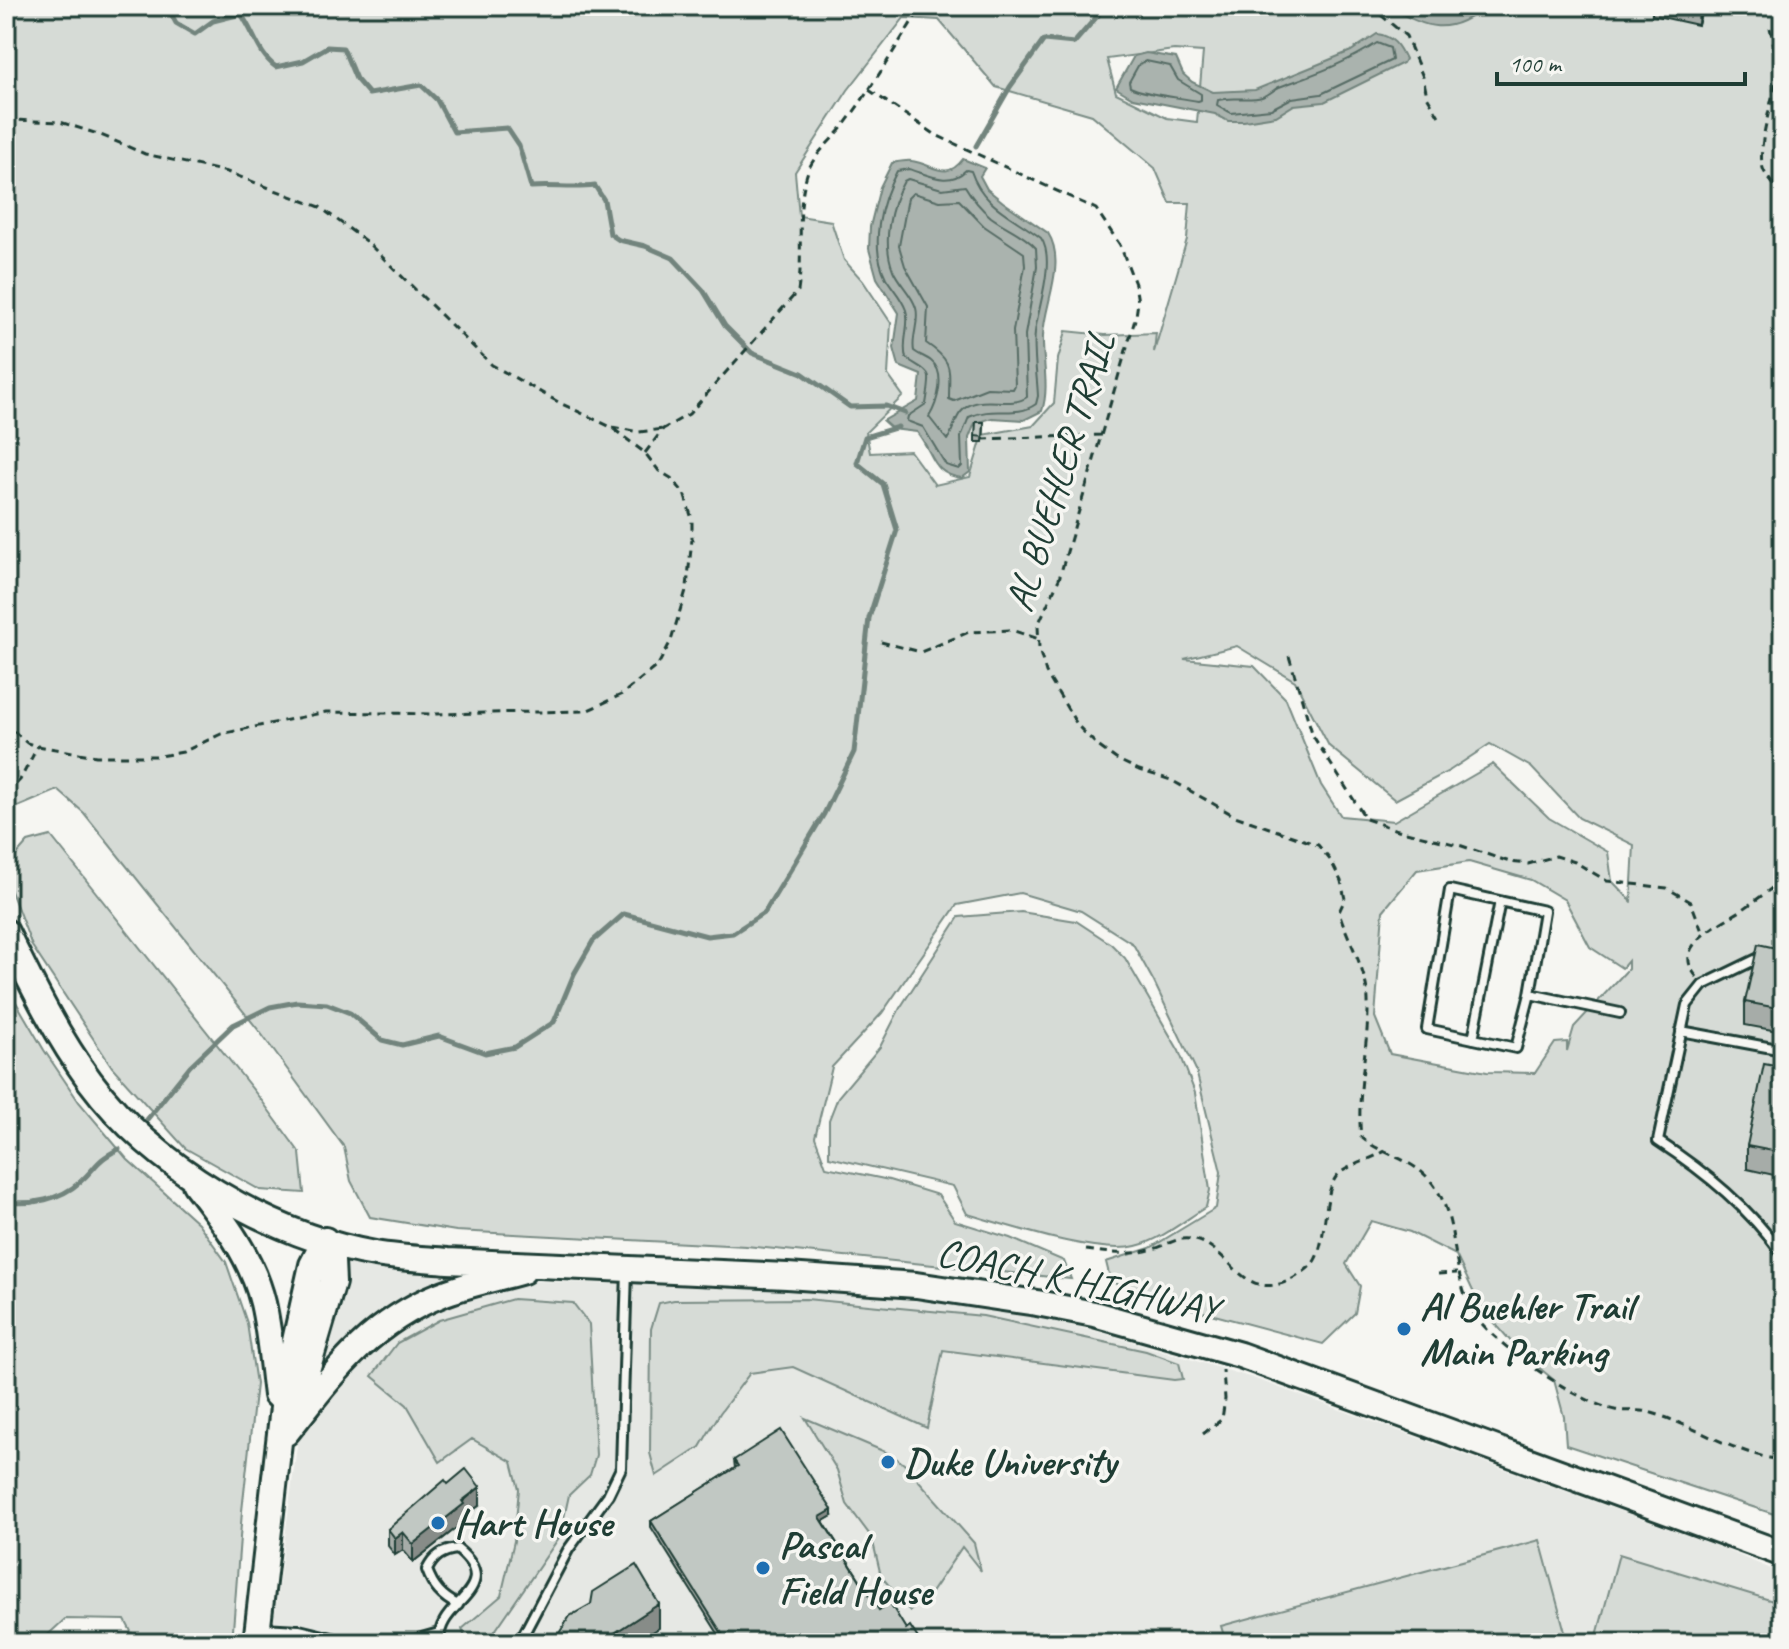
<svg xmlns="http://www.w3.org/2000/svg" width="1789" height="1649" font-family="Caveat,sans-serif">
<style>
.built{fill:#e6e8e4}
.green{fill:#d6dbd6;stroke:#7a8c85;stroke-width:2;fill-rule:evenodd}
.water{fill:#aab3ae;stroke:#72847d;stroke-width:2}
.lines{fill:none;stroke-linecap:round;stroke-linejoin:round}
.shore{stroke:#576c65;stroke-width:2}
.stream{stroke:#72847d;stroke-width:5}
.service-casing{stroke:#1f3d34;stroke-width:14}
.secondary-casing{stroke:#1f3d34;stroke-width:30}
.path{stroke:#1f3d34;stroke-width:3;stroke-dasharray:8 6;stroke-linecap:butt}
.service{stroke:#f6f6f2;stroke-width:8}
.secondary{stroke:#f6f6f2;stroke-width:24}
.wall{fill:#a6aca8;stroke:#1f3d34;stroke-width:2}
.shaded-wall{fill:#878c88;stroke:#1f3d34;stroke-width:2}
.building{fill:#c1c8c3;stroke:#1f3d34;stroke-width:2}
.poi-dot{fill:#1f6fb2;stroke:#f6f6f2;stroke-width:3}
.labels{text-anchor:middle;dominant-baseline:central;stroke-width:7;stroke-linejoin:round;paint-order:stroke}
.street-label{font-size:40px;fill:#1f3d34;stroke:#f6f6f2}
.poi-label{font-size:40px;font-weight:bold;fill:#1f3d34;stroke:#f6f6f2;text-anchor:start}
</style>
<rect width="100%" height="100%" fill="#f6f6f2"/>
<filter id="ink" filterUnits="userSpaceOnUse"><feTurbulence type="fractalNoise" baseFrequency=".0125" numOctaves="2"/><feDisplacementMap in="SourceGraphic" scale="16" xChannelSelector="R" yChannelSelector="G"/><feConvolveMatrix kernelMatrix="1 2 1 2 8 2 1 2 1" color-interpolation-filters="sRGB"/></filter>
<g filter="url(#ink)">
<path class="built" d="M336 1259 376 1268 476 1279 824 1292 991 1308 1099 1332 1253 1378 1719 1547 1783 1574V1643H271L297 1446Z"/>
<path class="green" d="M6 6H1783V1517L1566 1445 1564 1417 1554 1380 1520 1352 1480 1306 1456 1255 1410 1232 1371 1221 1346 1264 1360 1286 1355 1313 1323 1344 1177 1305 1111 1282 1106 1262 1150 1248 1216 1208 1221 1172 1196 1070 1154 982 1133 944 1081 911 1020 893 957 905 882 1013 832 1067 815 1137 826 1167 889 1180 938 1195 955 1221 1010 1238 1064 1261 1071 1279 746 1246 456 1231 370 1217 351 1181 344 1147 260 1032 84 813 58 790 6 812ZM904 18 939 20 996 87 1092 115 1155 168 1170 203H1190L1187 239 1154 352 1156 333 1105 335 1066 331 1058 359 1054 403 1033 426 983 435 970 477 935 485 910 451 870 453 866 432 903 396 888 375 891 323 863 281 844 260 831 221 799 216 795 172 848 90ZM1174 50 1203 52 1197 122 1167 118 1116 93 1107 59ZM1237 646 1295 681 1329 746 1395 800 1449 771 1490 744 1531 767 1579 818 1634 845 1631 901 1612 881 1608 852 1549 818 1493 764 1394 821 1341 816 1321 785 1286 699 1254 666 1184 659ZM1469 862 1531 880 1565 900 1590 947 1622 968 1628 961V969L1574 1027 1567 1051V1042L1555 1043 1535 1073 1487 1072 1390 1054 1375 1017 1383 911 1417 870Z
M51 836 262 1101 300 1153 304 1193 260 1190 185 1148 112 1067 32 946 6 878V867L28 842Z
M1021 912 1076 921 1111 944 1125 958 1179 1051 1195 1093 1210 1190 1206 1207C1185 1220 1161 1240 1136 1246 1098 1256 1007 1225 967 1214L953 1186 829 1157V1120L838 1097 880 1047 900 1008 959 917Z
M6 985 44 1050 79 1102 127 1159 198 1223 226 1262 247 1323 256 1384 242 1511 232 1643H137L125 1620 65 1619 39 1643H6Z
M513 1299 573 1303 589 1324 596 1455 590 1475 569 1495 560 1536 495 1631 492 1643H467L462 1629 501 1596 514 1541 519 1489 512 1462 472 1439 440 1462 407 1405 372 1376 397 1343 439 1320Z
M806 1299 983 1316 1146 1351 1179 1363 1183 1379 1174 1380 943 1350 927 1428 793 1367 750 1373 720 1413 700 1447 656 1476 650 1453 651 1329 659 1303 674 1300Z
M805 1418 890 1454 904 1464 974 1543 981 1571 962 1547 930 1594 910 1611 881 1576 872 1538 847 1504 837 1470Z
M1540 1540 1568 1643H1226L1221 1626Z
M1619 1554 1783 1604V1643H1595Z"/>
<path class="water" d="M1388 6H1485C1450 37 1425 29 1388 6Z
M1377 34C1393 36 1399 46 1405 59L1403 63 1324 102 1294 105 1276 116 1244 121H1228L1215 114 1133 98 1116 88 1134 56 1146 53 1176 58 1183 74 1192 82 1213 92 1255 90 1351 51Z
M963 159 985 168 980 176 987 189 1003 202 1048 233C1067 263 1044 304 1043 336 1042 361 1050 386 1042 411L1024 420 992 418 975 423 969 438 970 472 962 478C931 474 934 453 917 432L892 429 883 421 918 401 921 375 899 366 894 348 899 313 877 278 869 249 870 227 880 187 892 163C898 162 906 160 912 161 933 164 946 182 963 159Z"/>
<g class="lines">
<path class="shore" d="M1377 43 1390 48 1392 60 1321 94 1292 98 1271 109 1231 113 1217 105 1218 100C1233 96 1248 101 1262 97 1269 95 1273 90 1279 87 1314 74 1347 63 1377 43Z
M1146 61 1170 66 1178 80 1201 94V100L1198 101C1178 97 1146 95 1130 87L1129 82 1139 64Z
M909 169C929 175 949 187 966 170L971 171C983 207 1013 216 1041 238 1056 260 1038 307 1035 332 1033 352 1037 375 1038 396L1036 404C1015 419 994 405 969 417L961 437 962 466 959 469 946 465 923 427 907 421 908 416 926 404C932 368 932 376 906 358 901 342 911 324 906 310 902 298 892 288 886 278 869 245 881 201 897 171Z
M908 179 942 189 965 186C972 198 980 208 991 217 1006 228 1024 234 1036 248L1037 267 1025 335 1027 397C1009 410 978 391 961 412 954 420 953 433 947 440L929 417C937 404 947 373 931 361 926 357 919 355 914 351 911 337 920 322 916 308 912 294 899 284 893 270 882 242 890 206 904 181Z
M913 193 940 201 959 200 984 226 1024 253 1025 266 1013 331 1015 385 1013 389 987 388 954 401 949 399C949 368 954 362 926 343L928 307 905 266 899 246 908 198Z"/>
<path class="stream" d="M91 6 98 9 104 6
M167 6 176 23 195 34 213 21 241 14C254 32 258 54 276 67L303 61 327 47 343 48 356 79 369 94 421 85 437 100 454 132 507 128 519 146 531 187C553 185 572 189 595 186L604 200 610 234 619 240 645 246 673 258 703 290 725 326 752 353 802 373 850 407 886 406 905 413
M976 146 1010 87 1044 40 1074 43 1106 6
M145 1122 190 1066 233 1025 270 1007 297 1002 327 1004 350 1013 382 1040 402 1045 439 1036 485 1053 515 1047 554 1022 574 974 593 941 624 914 707 936 733 933 765 912 824 814 854 752 869 618 897 530 883 484 857 463 865 437 898 427
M6 1202C32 1205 60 1200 80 1182 98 1166 95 1161 119 1149"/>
<g class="service-casing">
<path id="service" d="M1761 957 1703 985 1687 1005 1658 1141C1707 1173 1749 1208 1783 1255
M1530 994 1516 1048 1427 1029 1450 890 1544 911 1530 994 1620 1013
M1681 1031 1783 1050
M1473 1039 1500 901
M262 1628 299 1630 353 1643
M404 1643 439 1633
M440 1643C433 1603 508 1590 457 1549 442 1551 434 1556 427 1570 433 1587 442 1597 458 1605
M519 1643 568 1550 608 1495 621 1468 627 1270"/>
</g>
<g class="secondary-casing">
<path id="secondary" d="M6 932C31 983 56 1035 90 1081 153 1166 270 1236 375 1254 399 1258 424 1259 448 1261L787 1276 916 1285 1037 1303 1094 1314 1240 1355 1783 1554
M195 1184C223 1220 252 1257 263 1303 270 1333 272 1365 276 1395
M295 1411 333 1282 332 1261 325 1240
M286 1433C333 1374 368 1324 440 1295 466 1284 496 1279 523 1271
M256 1643 286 1381 312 1265 325 1240"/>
</g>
<path class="path" d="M1370 6 1406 36 1423 77 1427 96 1440 118
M1770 28C1774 44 1777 62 1776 78 1773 101 1755 152 1764 171 1769 180 1777 188 1783 197
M869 90 936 135 1096 209 1120 245 1135 284 1138 302 1136 316 1059 579 1038 625 1039 649 1046 673 1078 726 1098 746 1116 759 1139 770 1171 780 1235 816 1318 845 1331 861 1341 881 1345 899 1339 912C1348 941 1367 970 1368 1001 1369 1046 1356 1092 1361 1137 1379 1153 1405 1157 1424 1174 1463 1209 1447 1273 1475 1315 1495 1345 1579 1403 1615 1410 1627 1412 1640 1409 1652 1413 1683 1422 1711 1439 1742 1450 1755 1455 1769 1458 1783 1461
M6 122 13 120 60 122 101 135 145 154 227 172 320 207 368 243 492 365 560 403 611 427 645 453 659 471 671 478 684 493 692 519V539L687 587 671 641 658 665 621 695 586 711 436 714 326 712 221 734 183 752 160 756H96L38 746 27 743 6 724
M612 427 639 432 663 429
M982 439 1102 435
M645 453 663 429 689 414 798 291C804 253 795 212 807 174 813 154 832 141 844 125 873 87 896 46 922 6
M881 642 921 652 969 632 1011 630 1039 639
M1289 656 1313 736 1366 819 1394 829 1462 846 1510 862 1528 864 1556 856 1575 862 1607 881 1667 888 1691 902 1703 934
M6 794 20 780 38 746
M1697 977C1669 946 1720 924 1742 910 1756 900 1770 890 1783 879
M1086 1250C1108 1253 1132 1256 1153 1249 1162 1247 1173 1240 1182 1239 1230 1235 1237 1309 1294 1278 1302 1273 1312 1267 1316 1258 1328 1235 1322 1185 1341 1172 1353 1164 1372 1159 1385 1151
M1438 1274 1457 1273
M1203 1434 1222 1419 1225 1399 1223 1370"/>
<use href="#service" class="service"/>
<use href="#secondary" class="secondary"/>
</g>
<path class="wall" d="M1652 6H1703L1698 25 1652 15Z
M984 428 983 442H975V436Z
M1783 946V1032L1745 1025V1002L1776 948Z
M1783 1046V1201L1774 1199V1175L1747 1169V1146Z
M734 1460 832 1516 823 1521 879 1610 906 1629 921 1643H724L651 1527V1521L735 1468Z
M448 1484 480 1505 464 1517V1522L413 1562 403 1550 395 1555 388 1546V1529Z"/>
<path class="shaded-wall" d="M1699 6H1703L1698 25Z
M480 1487V1505L464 1517V1522L413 1562V1544Z
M832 1510V1516L820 1523V1517Z
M403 1532V1550L395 1555V1538Z
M659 1604V1628L635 1643H599Z"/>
<path class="building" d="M976 422H984L983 437 975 436Z
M1758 944 1776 948 1777 944 1783 946V1009L1745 1002Z
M1779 1045 1783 1046V1178L1774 1176 1778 1152 1747 1146 1764 1064 1775 1066Z
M781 1430 832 1510 820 1517 879 1610 890 1603 906 1629 910 1626 921 1643H728L651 1521 738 1466 734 1460Z
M466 1469 480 1487 462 1501 464 1504 413 1544 403 1532 395 1538 388 1529 445 1480 448 1484Z
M636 1565 659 1604 599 1643H556L558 1635 570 1616 591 1604 593 1592Z"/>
</g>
<g class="poi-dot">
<circle cx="1404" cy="1329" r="8"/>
<circle cx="888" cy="1462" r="8"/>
<circle cx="438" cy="1523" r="8"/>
<circle cx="763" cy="1568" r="8"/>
</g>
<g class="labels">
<g class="street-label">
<text transform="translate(1060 472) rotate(-73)">AL BUEHLER TRAIL</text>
<text transform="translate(1078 1281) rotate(12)">COACH K HIGHWAY</text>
</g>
<g class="poi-label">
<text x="1420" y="1306">Al Buehler Trail<tspan x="1420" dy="46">Main Parking</tspan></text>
<text x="904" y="1462">Duke University</text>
<text x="454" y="1523">Hart House</text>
<text x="779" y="1545">Pascal<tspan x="779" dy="46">Field House</tspan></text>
</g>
</g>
<rect width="1789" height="1649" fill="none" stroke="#f6f6f2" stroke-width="32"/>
<rect x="16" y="16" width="1757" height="1617" fill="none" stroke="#1f3d34" stroke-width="3" filter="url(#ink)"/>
<path d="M1497 72v12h248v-12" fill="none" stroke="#1f3d34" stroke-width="4"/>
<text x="1509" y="72" font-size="24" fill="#1f3d34" stroke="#f6f6f2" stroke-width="6" paint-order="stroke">100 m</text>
</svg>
